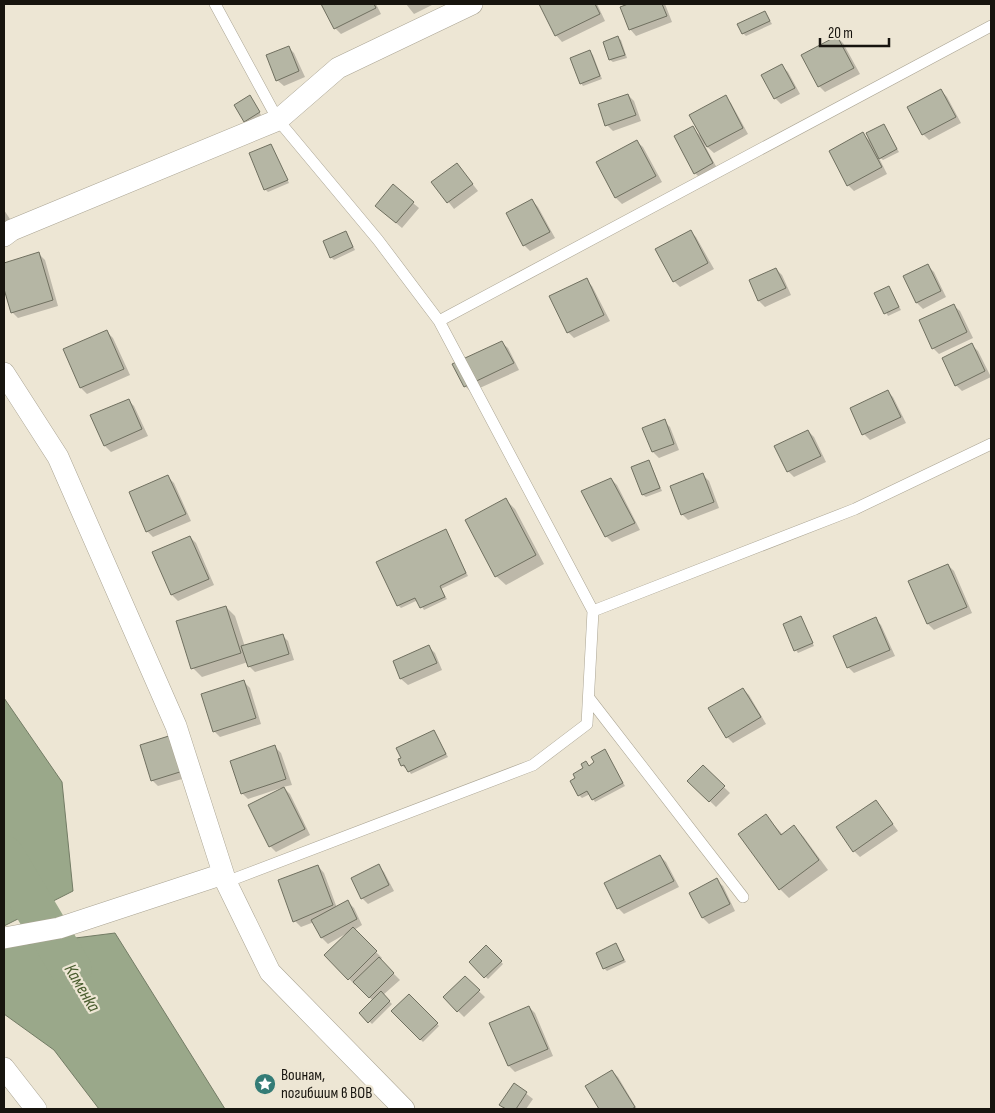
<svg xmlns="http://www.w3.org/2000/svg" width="995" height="1113" font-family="'Sofia Sans Condensed',sans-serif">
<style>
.water{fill:#9aa88a;stroke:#737c65}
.shadow{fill:#0003}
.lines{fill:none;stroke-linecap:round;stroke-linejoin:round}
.river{stroke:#9aa88a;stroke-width:41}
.building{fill:#b5b6a4;stroke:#707060}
.lane-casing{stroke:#aaa493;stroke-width:12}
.street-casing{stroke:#aaa493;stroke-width:22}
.lane{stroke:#fff;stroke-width:11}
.street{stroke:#fff;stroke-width:21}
.labels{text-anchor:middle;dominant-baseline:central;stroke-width:4.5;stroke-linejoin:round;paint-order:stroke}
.poi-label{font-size:16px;fill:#17140e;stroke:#ede6d4;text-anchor:start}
.water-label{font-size:18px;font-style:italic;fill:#495d2e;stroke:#ede6d4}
</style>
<rect width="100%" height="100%" fill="#ede6d4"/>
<path class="water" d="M4 698 62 782 73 891 4 926Z
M115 933 225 1109H99L54 1050 4 1014V947Z"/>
<path class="shadow" d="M323 4H376L381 14 341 34 335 28Z
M406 4H434L414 14Z
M541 4H597L605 21 562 42 556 35Z
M632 4H665L672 22 636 36 630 29 622 7Z
M765 12 772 24 746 36 743 33Z
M837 37 843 43 860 74 825 92 819 86Z
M618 38 621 40 627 58 613 62 610 60 604 42Z
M288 47 294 53 305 77 284 86 277 80Z
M590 52 593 55 602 79 583 86 581 83Z
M782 66 788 72 800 94 781 104 775 98Z
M941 90 947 97 961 123 929 140 923 134Z
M628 95 634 101 641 121 613 131 607 125Z
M725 97 731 103 748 134 714 153 704 144 718 170 701 179 695 173 692 128 702 137Z
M252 100 261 115 247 124 245 121Z
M884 125 899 152 883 160 878 156 887 174 854 191 848 185 863 134 872 143Z
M636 141 643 147 662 182 622 204 616 198 597 162Z
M271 146 289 183 268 192 265 189Z
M457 164 478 191 454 209 433 182Z
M532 200 538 207 555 238 530 251 524 245Z
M413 203 419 208 402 228 383 212Z
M4 210 12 222 4 227Z
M690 231 696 237 714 269 680 287 674 281Z
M346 232 355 250 334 260 331 257Z
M39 254 45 260 58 306 18 318 12 312 4 285V264Z
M928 266 934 272 946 297 923 309 917 303 905 277Z
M776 269 782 275 791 295 765 307 759 301 751 281Z
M586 280 592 286 610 321 574 338 568 332Z
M889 287 901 310 888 316 876 293Z
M953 305 960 311 973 338 939 354 933 348Z
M107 332 113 338 130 375 87 394 81 388 65 350Z
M501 342 508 348 519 370 471 392 465 386Z
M972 345 978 351 991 377 962 391 956 385Z
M887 391 893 397 906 423 870 440 864 434Z
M128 400 134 406 148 436 111 452 105 446Z
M664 421 670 427 679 450 659 458 653 452 644 429Z
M808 431 814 437 826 462 794 477 788 471Z
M648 462 651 465 662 491 646 497 643 495 632 468Z
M703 475 709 481 719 508 688 520 682 514Z
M168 477 174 483 191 521 153 537 147 531Z
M611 479 617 485 640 530 612 542 606 536Z
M506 500 515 509 544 564 506 585 496 576Z
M445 530 468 576 441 589 447 599 424 610 418 600 401 608 398 605Z
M190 537 196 543 214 585 178 601 172 595 154 553Z
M948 565 954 571 972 613 934 630 928 624Z
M226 607 235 616 245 647 282 635 288 641 294 660 255 672 249 666 248 662 202 677 193 668Z
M801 618 814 646 798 653 796 650Z
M875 619 881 625 895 656 854 673 848 667Z
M429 647 435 653 442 670 408 685 401 679 394 662Z
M244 682 250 688 261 724 220 737 214 731Z
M743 689 749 695 766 724 733 743 727 737Z
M434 731 448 757 411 774 407 767 405 768 402 765Z
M141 746 189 777 158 786 152 780Z
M275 747 281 753 292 785 283 787 290 794 310 835 276 852 270 846 281 788 248 799 242 793Z
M605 751 625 786 595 802 590 794 582 798 579 795 585 768 596 763Z
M703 767 730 793 716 807 689 781Z
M876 801 898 831 860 857 854 851Z
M765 815 783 835 794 827 803 836 828 870 789 898 780 889Z
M660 856 666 862 679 887 624 914 618 908Z
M378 865 384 872 394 891 368 904 362 898Z
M318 866 324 873 337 908 348 902 354 908 362 925 354 930 382 958 380 960 400 980 383 995 392 1004 372 1024 361 1013 373 1001 356 983 355 985 326 955 349 932 328 944 322 938 314 922 301 927 295 921Z
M716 880 723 886 735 911 709 924 703 918 690 893Z
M616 945 626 962 607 971 604 968Z
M486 946 503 964 488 979 470 962Z
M465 978 485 997 464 1017 445 998Z
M409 996 439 1026 423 1042 393 1011Z
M529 1007 535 1013 553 1056 515 1072 509 1066 491 1023Z
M612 1071 618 1077 637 1109H601L587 1087Z
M515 1085 533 1099 526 1109H506L501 1104Z"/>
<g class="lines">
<path class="river" d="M4 856 71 969"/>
</g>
<path class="building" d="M321 4H374L376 8 334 29Z
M539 4H595L600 14 555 36Z
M628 4H662L667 16 629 30 620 7Z
M765 11 770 21 742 34 737 24Z
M618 36 625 55 609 60 603 42Z
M837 36 854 68 818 87 801 55Z
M289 46 299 71 276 81 266 55Z
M590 50 600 76 580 84 570 58Z
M782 64 795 88 774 99 761 75Z
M941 89 956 117 922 135 907 107Z
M628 94 636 115 605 126 598 104Z
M250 95 260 112 244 122 234 105Z
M726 95 743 128 707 147 689 115Z
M884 124 897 149 879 159 866 133Z
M693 126 713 163 694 174 674 136Z
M863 132 882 167 847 186 829 151Z
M637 140 656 176 615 198 596 162Z
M271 144 288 180 264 190 249 153Z
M457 163 473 184 447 203 431 182Z
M393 184 414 202 396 223 375 206Z
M532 199 550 232 523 246 506 213Z
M691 230 708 263 673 282 655 249Z
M346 231 353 247 330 258 323 241Z
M39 252 53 300 11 313 4 289V263Z
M928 264 941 291 916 303 903 276Z
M776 268 786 288 758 301 749 280Z
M587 278 604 315 567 333 549 296Z
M889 286 899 307 884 314 874 293Z
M954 304 967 332 932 349 919 320Z
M107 330 124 369 80 388 63 349Z
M502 341 514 363 464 387 452 364Z
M972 343 985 371 955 386 942 358Z
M888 390 901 417 862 435 850 408Z
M129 399 142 429 104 446 90 415Z
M665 419 674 444 652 452 642 428Z
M808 430 821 456 787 472 774 446Z
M649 460 660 488 642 495 631 467Z
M703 473 714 502 681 515 670 486Z
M168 475 186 514 146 532 129 492Z
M611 478 635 523 605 537 581 491Z
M506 498 536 555 495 577 465 520Z
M446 529 466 573 440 586 445 597 420 608 415 598 397 606 376 562Z
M190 536 209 579 171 595 152 552Z
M948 564 967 607 927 624 908 581Z
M226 606 241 653 191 669 176 621Z
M801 616 813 643 794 651 783 624Z
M876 617 890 650 847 668 833 636Z
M283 634 289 654 248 667 241 646Z
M429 645 437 663 400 679 393 661Z
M244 680 256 718 213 732 201 694Z
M743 688 761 717 726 738 708 708Z
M434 730 446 754 408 772 404 765 401 766 398 759 401 758 396 748Z
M172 735 183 771 151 781 140 745Z
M275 745 286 779 241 794 230 761Z
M605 749 623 783 592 800 587 791 578 796 570 781 575 778 573 774 583 768 581 764 586 761 589 766 594 762 591 757Z
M703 765 725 786 709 802 687 781Z
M284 787 305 829 269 847 248 805Z
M876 800 893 824 853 852 836 827Z
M766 814 781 835 794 825 819 860 779 890 738 834Z
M660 855 674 881 617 909 604 883Z
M379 864 389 885 361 899 351 878Z
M318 865 333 905 293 922 278 880Z
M717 878 730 904 702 918 689 893Z
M348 900 357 919 321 938 311 920Z
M353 927 377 951 348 980 324 955Z
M616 943 624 960 603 969 596 953Z
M486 945 502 961 484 978 469 962Z
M379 957 394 973 369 998 353 982Z
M465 976 480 990 457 1012 443 997Z
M381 991 390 1001 368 1023 359 1013Z
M409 994 438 1023 420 1040 391 1011Z
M529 1006 548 1049 508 1066 489 1023Z
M612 1070 635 1107 632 1109H599L585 1086Z
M514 1083 527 1092 516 1109H506L499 1105Z"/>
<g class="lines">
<g class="lane-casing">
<path id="lane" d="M215 4 278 120 378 240 439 321 593 611 587 724 533 765 226 882
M439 321 991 26
M593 611 855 509 991 444
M589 698 743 897"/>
</g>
<g class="street-casing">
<path id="street" d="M4 236 12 230 278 120 338 68 472 4
M4 373 58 457 176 726 226 882 270 972 404 1109
M4 938 59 928 223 874
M4 1068 36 1109"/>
</g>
<use href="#lane" class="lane"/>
<use href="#street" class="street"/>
</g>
<defs>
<g id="sight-disc" transform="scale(1.125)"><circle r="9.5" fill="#347c76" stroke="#ede6d4"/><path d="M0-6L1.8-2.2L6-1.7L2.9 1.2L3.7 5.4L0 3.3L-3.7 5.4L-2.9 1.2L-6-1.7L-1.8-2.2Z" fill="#fff"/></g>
</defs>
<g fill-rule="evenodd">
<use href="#sight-disc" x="265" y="1084"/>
</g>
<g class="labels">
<g class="poi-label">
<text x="281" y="1075">Воинам,<tspan x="281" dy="18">погибшим в ВОВ</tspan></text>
</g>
<g class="water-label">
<text transform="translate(82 988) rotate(59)">Каменка</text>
</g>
</g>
<rect width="995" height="1113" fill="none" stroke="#17140e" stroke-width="10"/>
<path d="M820 38v8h69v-8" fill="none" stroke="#17140e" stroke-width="2.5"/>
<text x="828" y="38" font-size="15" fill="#17140e" stroke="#ede6d4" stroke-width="4" paint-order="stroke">20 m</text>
</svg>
